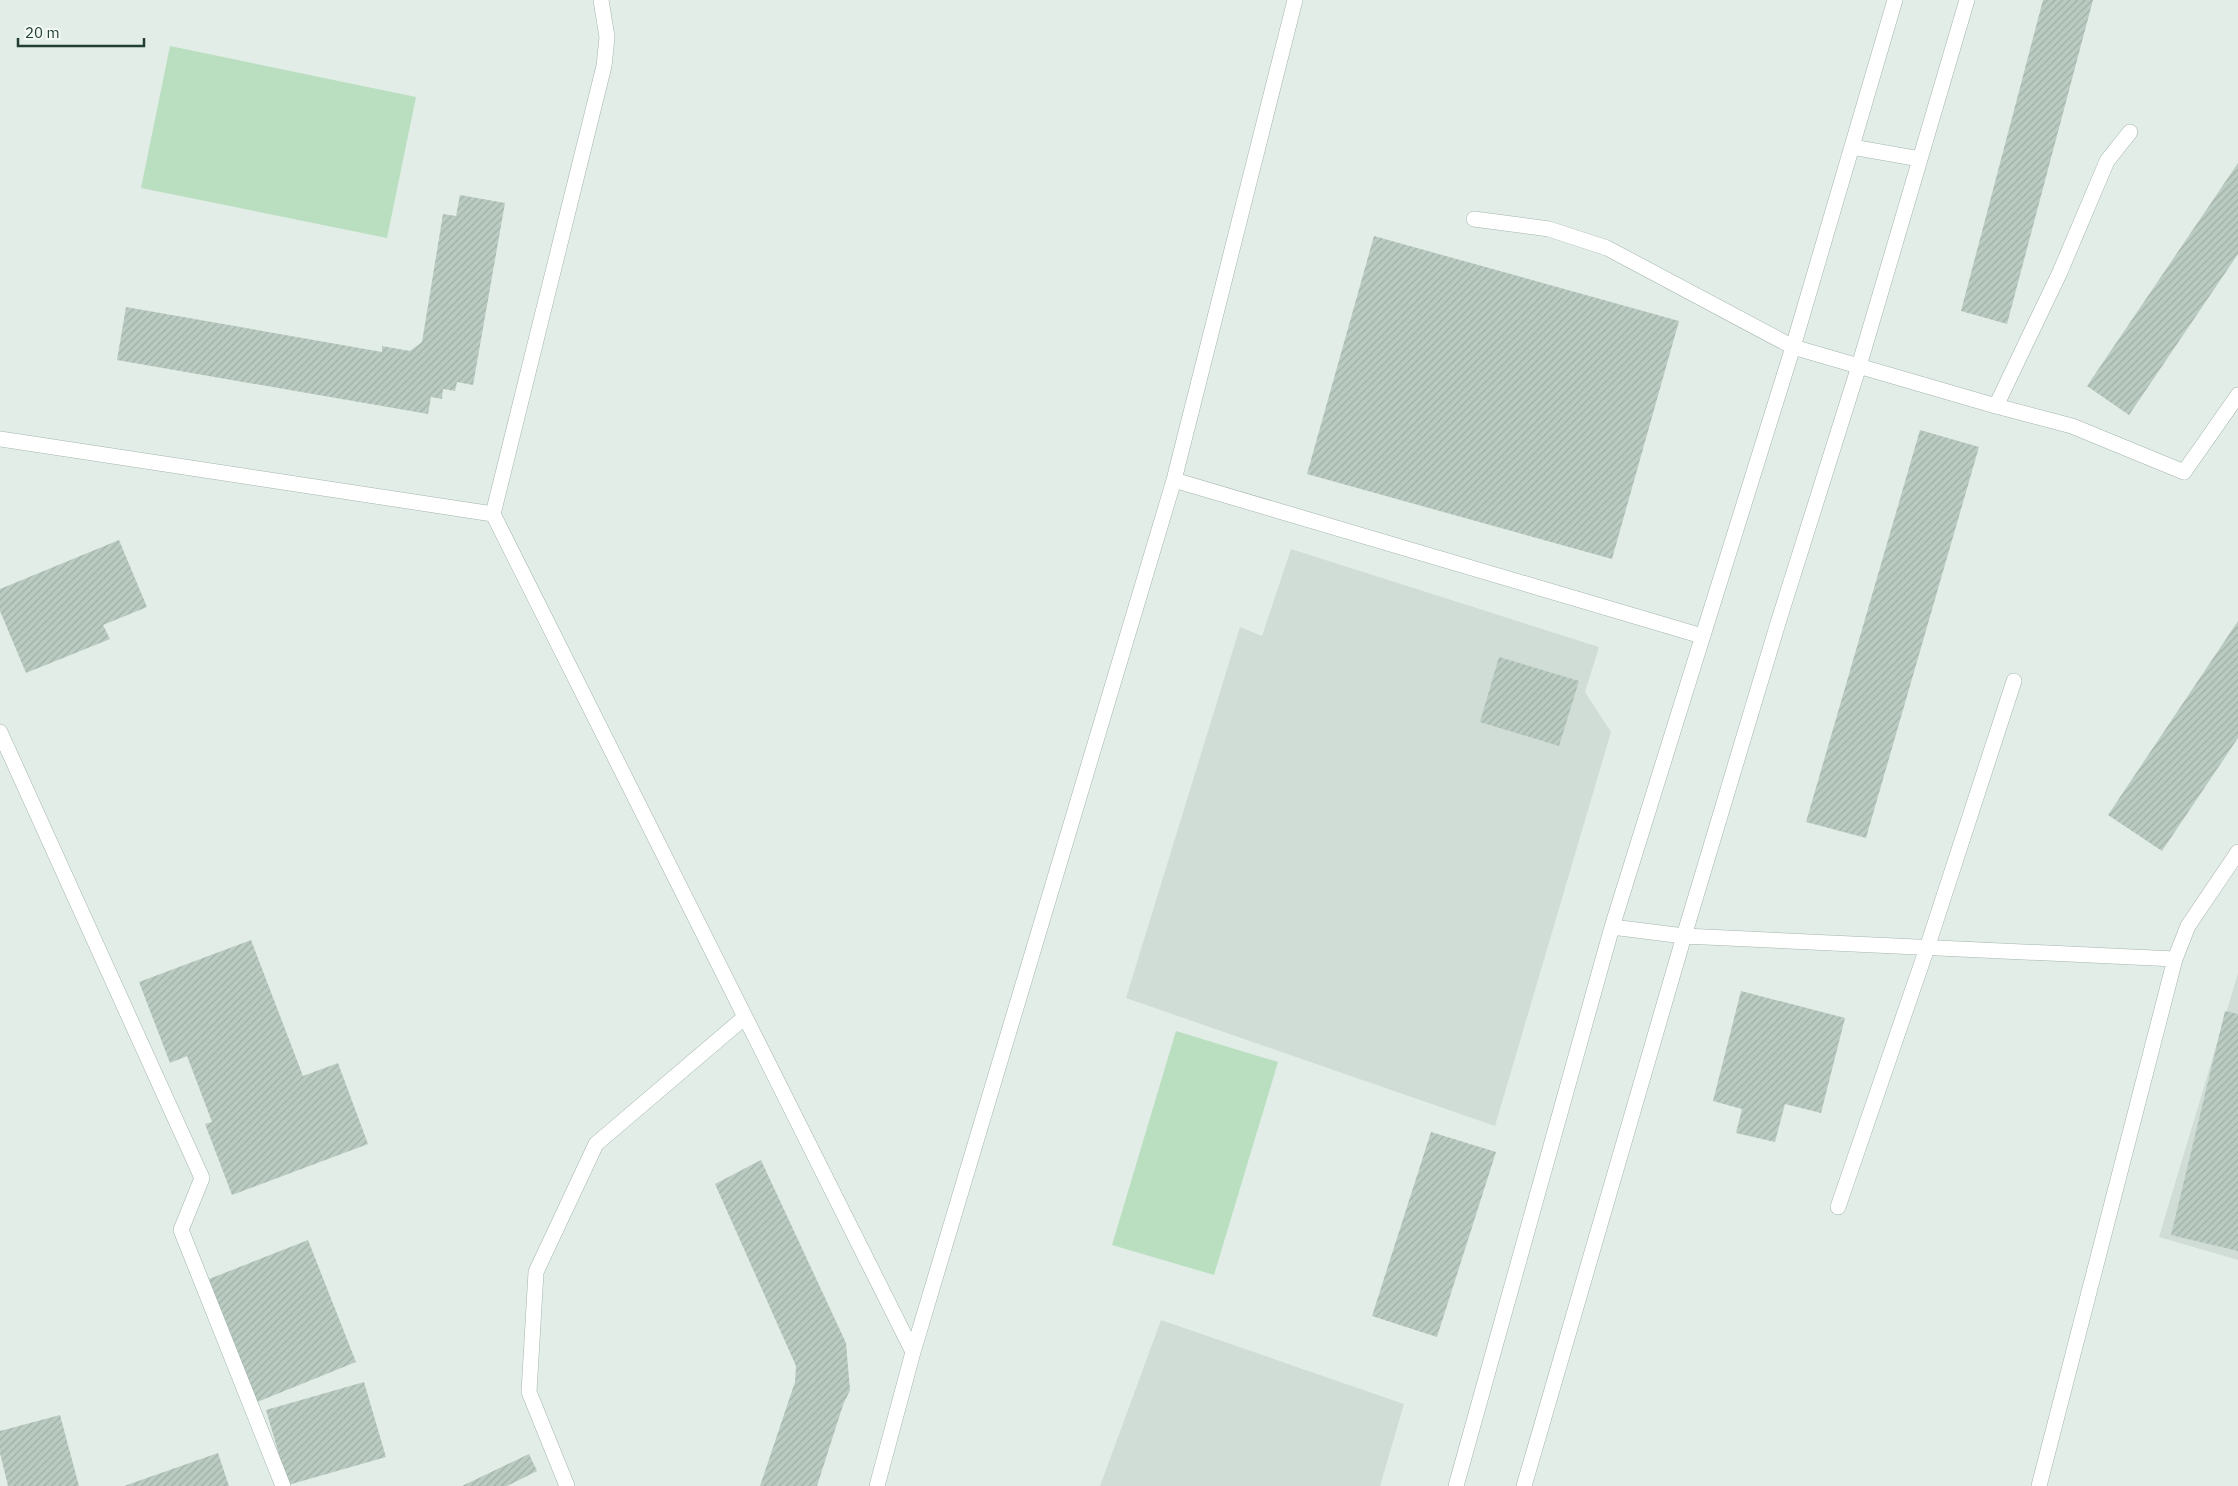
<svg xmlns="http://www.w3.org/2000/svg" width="2238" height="1486" font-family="'IBM Plex Sans',sans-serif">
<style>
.built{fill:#d0ddd6}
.pitch{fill:#badfc0}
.building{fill:url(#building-hatch)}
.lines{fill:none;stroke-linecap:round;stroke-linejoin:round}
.minor-casing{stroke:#a4b5ad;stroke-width:16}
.minor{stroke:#fff;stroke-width:15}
</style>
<defs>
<pattern id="building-hatch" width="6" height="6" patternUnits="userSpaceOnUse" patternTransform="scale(1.25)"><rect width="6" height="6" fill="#bacbc2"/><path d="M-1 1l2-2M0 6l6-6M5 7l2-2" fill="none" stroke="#a0afa7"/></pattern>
</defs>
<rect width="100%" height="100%" fill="#e2ede7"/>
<path class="built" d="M1291 549 1599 647 1585 692 1611 732 1495 1126 1126 998 1240 627 1262 636Z
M2238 973V1260L2159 1237Z
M1161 1320 1404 1404 1380 1486H1100Z"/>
<path class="pitch" d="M170 46 416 97 387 238 141 188Z
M1176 1031 1278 1062 1214 1275 1112 1245Z"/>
<path class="building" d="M2043 0H2093L2007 324 1961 311Z
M2238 163V254L2129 415 2087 386Z
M460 195 505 203 473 385 457 382 455 391 443 389 442 399 431 397 428 414 117 360 126 307 382 352V346L410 351 422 342 443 214 456 216Z
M1374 236 1679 321 1612 559 1307 474Z
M1920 430 1979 447 1866 838 1806 822Z
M119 540 147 607 103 625 110 639 26 673 0 611V589Z
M2238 621V738L2162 851 2108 815Z
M1499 657 1579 681 1559 746 1480 722Z
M251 940 303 1076 338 1063 368 1144 232 1195 205 1124 212 1122 187 1056 170 1063 139 982Z
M1741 991 1845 1018 1821 1113 1785 1104 1775 1142 1736 1133 1742 1109 1713 1101Z
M2225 1011 2238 1014V1251L2171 1235Z
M1431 1132 1496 1152 1437 1337 1372 1316Z
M761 1160 846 1343 850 1390 843 1405 817 1486H760L795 1382 796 1366 715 1184Z
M308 1240 356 1362 252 1404 204 1281Z
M364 1382 386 1457 288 1485 266 1410Z
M60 1415 79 1486H8L0 1453V1431Z
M218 1453 229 1486H124Z
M529 1454 537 1471 507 1486H462Z"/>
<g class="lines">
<g class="minor-casing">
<path id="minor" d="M1852 147 1920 159
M1474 219 1549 229 1607 248 1793 347 1996 406 2072 426 2184 472 2238 395
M1996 406 2060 272 2107 161 2130 132
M0 439 493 514 913 1352
M1174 480 1702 636
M493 514 604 66 607 37 601 0
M0 732 202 1178 181 1230 283 1486
M1612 927 1684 936 2175 959
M1838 1207 1927 948 2014 681
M567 1486 529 1392 536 1272 596 1144 745 1017
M877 1486 913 1352 1174 480 1295 0
M1456 1486 1612 927 1793 347 1895 0
M1524 1486 1684 936 1778 623 1859 366 1967 0
M2039 1486 2175 959 2188 926 2238 852"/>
</g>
<use href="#minor" class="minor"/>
</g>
<path d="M18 38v8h126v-8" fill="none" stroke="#213f33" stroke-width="2.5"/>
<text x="25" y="38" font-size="15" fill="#213f33" stroke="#f3f9f5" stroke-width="4" paint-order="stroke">20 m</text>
</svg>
